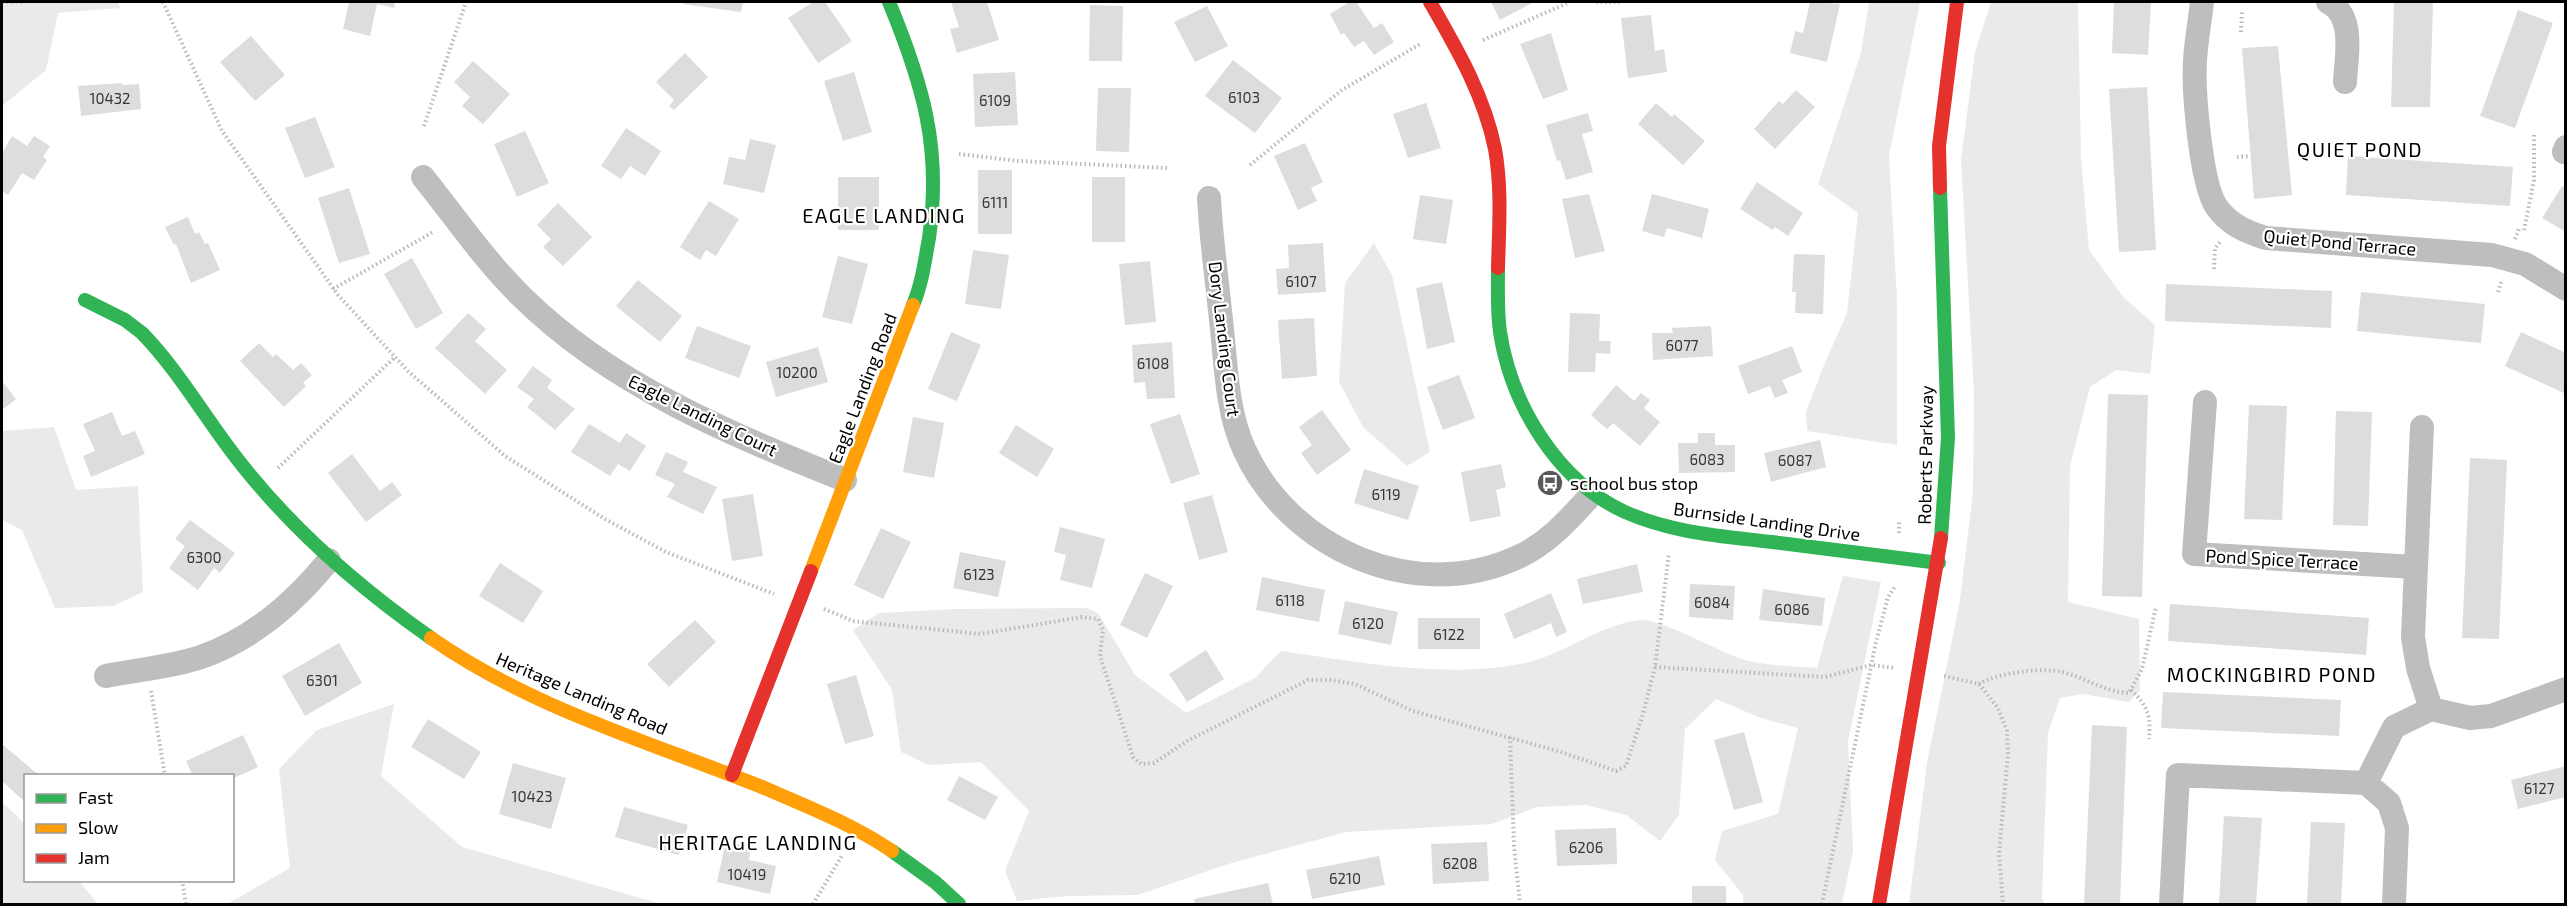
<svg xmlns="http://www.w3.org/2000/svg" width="2567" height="906" font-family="'Exo 2',sans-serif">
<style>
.green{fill:#eaeaea}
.building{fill:#ddd}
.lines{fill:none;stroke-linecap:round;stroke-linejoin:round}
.path{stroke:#b8b8b8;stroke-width:4;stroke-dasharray:1.5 3;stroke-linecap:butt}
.street{stroke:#bebebe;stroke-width:24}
.fast{stroke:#30b455;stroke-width:14}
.slow{stroke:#ff9f0a;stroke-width:14}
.jam{stroke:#e5322d;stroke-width:14}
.labels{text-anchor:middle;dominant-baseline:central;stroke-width:4.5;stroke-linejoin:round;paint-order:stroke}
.number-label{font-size:15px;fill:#373737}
.street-label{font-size:18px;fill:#000;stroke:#fff}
.poi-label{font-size:18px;fill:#000;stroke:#fff;text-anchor:start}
.neighbourhood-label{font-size:20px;letter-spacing:1.5px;fill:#000;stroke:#fff}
</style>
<rect width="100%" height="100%" fill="#fff"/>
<path class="green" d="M2 2H118L120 8 58 13 46 70 2 106Z
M1869 2H1920L1889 156 1897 298V445L1807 431 1806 412 1824 365 1847 313 1858 213 1818 184 1861 53Z
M1991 2H2078L2081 158 2089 250 2124 298 2155 325 2150 374 2116 370 2090 387 2070 466 2068 602 2139 619 2140 690 2129 702 2083 694 2060 698 2048 733 2042 898 2045 904H1909L1927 763 1960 600 1973 492 1974 393 1961 160 1975 52Z
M1374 243 1392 275 1430 452 1407 466 1363 427 1339 382 1345 283Z
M54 427 76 490 138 486 143 592 113 606 55 608 22 530 2 520V431Z
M1843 576 1881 582 1848 741 1853 851 1842 904H1743V895L1715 860 1722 831 1778 814 1798 728 1761 718 1716 699 1685 729 1679 815 1660 841 1626 815 1586 805 1537 807 1492 824 1346 832 1228 864 1138 895 1068 896 1017 901 1005 871 1029 811 981 762 929 765 901 752 892 690 853 630 879 613 956 609 1087 608 1098 613 1135 675 1186 713 1255 678 1281 651C1361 662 1449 680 1529 662 1566 653 1599 625 1640 620 1661 618 1721 653 1745 660 1768 666 1794 666 1817 668Z
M394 704 381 776 462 847 661 904H227L290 868 279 769 317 730Z
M2 802 25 824 26 880 79 881 98 904H4L2 901Z"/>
<path class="building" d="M349 2H395L394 8 377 4 370 36 343 29Z
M684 2H743L741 12 683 4Z
M813 2H825L852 41 818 63 788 18Z
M951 2H987L999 40 957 53 950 29 959 27Z
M1349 2H1356L1374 28 1382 23 1394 42 1374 55 1364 41 1354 47 1344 33 1341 35 1330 14Z
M1491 2H1534L1500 20Z
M1810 2 1840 4 1827 62 1790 53 1795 31 1803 33Z
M2114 2H2151L2148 55 2112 53Z
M2394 2H2433L2430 107H2391Z
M1090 5 1123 6 1122 61H1089Z
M1207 6 1228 46 1195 62 1174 22Z
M2518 10 2553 23 2515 128 2480 116Z
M1651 15 1655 51 1664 49 1667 72 1628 78 1621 18Z
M1551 33 1568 90 1543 99 1520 44Z
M251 36 285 75 255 101 220 62Z
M2278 46 2292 195 2254 199 2242 48Z
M685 53 708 77 674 110 669 106 674 100 656 82Z
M1233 60 1282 98 1255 133 1205 96Z
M473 61 510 94 483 124 462 106 470 97 454 82Z
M854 72 872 132 843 141 824 81Z
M1015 72 1018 125 975 127 973 74Z
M122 83V85L139 84 141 109 81 116 78 86Z
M2147 87 2156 250 2119 252 2109 89Z
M1098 88H1131L1129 152 1096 151Z
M1796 90 1815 107 1775 149 1754 129 1779 101 1783 104Z
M1426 103 1441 148 1408 158 1393 114Z
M1656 103 1672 117 1674 114 1705 141 1683 165 1638 124Z
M1588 113 1593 131 1582 134 1593 172 1566 180 1560 160 1557 161 1546 125Z
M315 117 335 167 305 178 285 128Z
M626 128 661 151 645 176 630 166 621 179 601 166Z
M525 131 549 183 517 197 494 144Z
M12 136 27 146 34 136 50 146 43 157 47 160 34 180 22 173 8 195 2 191V153Z
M750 139 776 145 764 193 723 184 729 157 745 160Z
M1305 143 1323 182 1311 188 1317 201 1298 210 1274 156Z
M2348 156 2513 167 2510 206 2346 195Z
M978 170H1012V234H978Z
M838 177H879V230H838Z
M1092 177H1125V242H1092Z
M1757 182 1803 213 1788 236 1775 227 1773 230 1740 209Z
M2562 186 2566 188V232L2542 218Z
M349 188 370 254 339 263 318 198Z
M1589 194 1605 251 1575 258 1562 199Z
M1652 194 1709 209 1702 238 1667 228 1664 237 1642 231Z
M1420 195 1453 200 1446 244 1413 239Z
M709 201 739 219 716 256 706 250 700 260 680 247Z
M558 203 592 237 563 266 543 247 551 239 537 225Z
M188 217 195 234 199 232 205 244 208 243 220 270 191 283 176 244 174 245 165 227Z
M1323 243 1326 292 1278 295 1276 269 1289 268 1288 245Z
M973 250 1009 255 1001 309 965 304Z
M1794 254 1825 255 1823 314 1795 313 1796 292H1792Z
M838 256 868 264 852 324 822 317Z
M412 258 443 313 416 329 384 274Z
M1150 261 1156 322 1125 325 1119 264Z
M638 280 682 316 660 342 616 306Z
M1442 282 1455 342 1427 349 1416 288Z
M2166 284 2332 291 2331 328 2165 321Z
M2361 292 2485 304 2481 343 2357 331Z
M468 313 486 329 475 341 507 370 485 394 435 348Z
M1570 313 1600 314 1599 341H1611L1610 354 1596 353 1595 372H1568Z
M1314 318 1317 376 1282 379 1278 320Z
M697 326 751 346 739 378 685 358Z
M1711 326 1713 356 1653 360 1652 333H1673L1672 328Z
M951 332 981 345 957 401 928 389Z
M2521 332 2566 353V394L2505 366Z
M1172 342 1175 398 1147 399 1145 382 1134 383 1132 345Z
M259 343 273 357 276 354 293 370 301 363 312 375 303 383 306 386 284 407 240 361Z
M1792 346 1802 372 1782 380 1788 393 1775 398 1770 386 1748 394 1738 366Z
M818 347 828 382 776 397 766 362Z
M533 366 552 380 547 388 575 409 555 430 527 407 534 399 517 387Z
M1459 375 1475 418 1443 430 1427 387Z
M2 381 16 399 2 410Z
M1616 385 1634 401 1641 393 1650 400 1644 408 1660 422 1640 446 1613 423 1607 429 1591 415Z
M2108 394 2148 395 2142 597 2102 596Z
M2249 405 2287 406 2282 520 2244 519Z
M1322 410 1351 450 1317 475 1301 453 1312 445 1299 427Z
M2336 411 2372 412 2368 526 2333 525Z
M112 412 122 436 135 431 145 454 91 477 83 456 95 451 83 424Z
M1180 414 1200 474 1171 484 1150 424Z
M913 417 944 423 934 478 903 472Z
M589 424 620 443 626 433 646 446 630 471 618 464 610 476 571 452Z
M1016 425 1054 449 1037 477 999 453Z
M1698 433H1715V445H1735V472L1679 473 1678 443H1698Z
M1820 440 1826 467 1771 482 1764 453Z
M666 452 688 462 683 472 717 487 703 514 667 497 675 484 655 475Z
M352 454 380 491 392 482 402 495 366 522 328 473Z
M2470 458 2507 460 2499 639 2462 638Z
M1501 464 1506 487 1496 490 1501 516 1470 522 1461 472Z
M1364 469 1419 486 1408 520 1354 503Z
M753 494 763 556 732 561 722 499Z
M1212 495 1228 552 1199 560 1183 503Z
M190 520 235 553 220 573 214 568 198 590 169 568 185 546 175 539Z
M1060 527 1105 539 1092 588 1060 580 1066 555 1054 552Z
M881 528 911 542 883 599 854 585Z
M960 552 1006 561 998 597 953 588Z
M500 563 543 591 523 623 479 596Z
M1637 564 1643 592 1583 604 1577 579Z
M1145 573 1173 586 1147 638 1120 625Z
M1262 577 1325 590 1319 622 1256 610Z
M1690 584 1735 586 1733 620 1689 617Z
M1763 589 1825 598 1822 626 1759 620Z
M1551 593 1567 632 1556 637 1551 623 1514 639 1504 614Z
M1345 601 1398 612 1391 645 1338 634Z
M2170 604 2369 618 2366 655 2168 641Z
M1418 618H1480V649H1418Z
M695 620 716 642 669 687 647 664Z
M339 643 362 683 305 716 282 676Z
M1206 650 1224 679 1187 702 1169 674Z
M856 675 874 736 845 744 827 684Z
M2163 692 2341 700 2339 736 2161 728Z
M428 719 481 752 464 779 411 747Z
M2092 725 2127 727 2120 904H2084Z
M1744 732 1763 802 1734 810 1714 740Z
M243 735 258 767 232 779V776H193L186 761Z
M3 745 40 776H26V803L2 781Z
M513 763 566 778 551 829 499 814Z
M2566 766V797L2518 809 2511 780Z
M959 776 998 797 985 820 947 800Z
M624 807 688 825 679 855 615 837Z
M2224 816 2262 818 2256 904H2219Z
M2311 822 2345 823 2341 904H2307Z
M1616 828 1617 864 1557 866 1555 830Z
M726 841 751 847 749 860 776 866 770 894 717 882Z
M1487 842 1489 881 1433 884 1431 844Z
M1379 856 1385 885 1312 899 1306 870Z
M1268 883 1273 904H1195L1194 899Z
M1692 886H1726V904H1692Z"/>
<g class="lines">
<path class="path" d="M2 2H24
M163 2 222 131 338 295 408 371 505 456 605 519 666 552 774 594
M1596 2H1621
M2241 32 2242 11
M1483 40 1570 2
M424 126 466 2
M959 154 1019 161 1167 168
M2237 157 2250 156
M1250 165 1342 90 1422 43
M2524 230 2534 180V135
M2515 239 2519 229
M2214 269 2215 248 2220 242
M333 289 433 232
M2498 292 2502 279
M278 468 395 357
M1899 533V520
M824 609 853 621 980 634 1082 617 1098 619 1103 630 1100 656 1133 757 1141 764 1154 763 1187 741 1308 680H1331L1355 684 1413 711 1558 751 1616 771 1626 766 1643 714 1655 667 1669 553
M1655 667 1825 677 1871 665 1895 668
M1944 676 1979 684 1998 708 2007 731 2008 754 1999 853 2003 904
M1979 684C1997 673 2041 667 2062 672 2085 677 2104 692 2129 693L2142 669 2156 607
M2131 690C2148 706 2151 716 2149 739
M151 691 165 776
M1510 737 1514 846 1520 904
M182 880 186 904
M813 904 843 854
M1822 904 1876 642 1888 597 1896 585"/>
<path class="street" d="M2202 2C2200 21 2196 41 2195 61 2193 91 2201 183 2216 206 2228 224 2246 232 2266 238L2492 255 2525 264 2566 289
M2328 2C2356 16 2346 57 2345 82
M2564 152 2566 147
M423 177C455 217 485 261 522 297 611 385 730 434 845 480
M1209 198C1211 239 1217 279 1221 320 1226 362 1226 409 1244 449 1289 549 1415 605 1518 557 1549 543 1570 518 1593 493
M2205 402 2194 554 2415 567
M2422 427 2413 637 2418 668 2431 709
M106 676C137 670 171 667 201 657 253 639 295 602 329 560
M2431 709 2470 718 2491 716 2566 689
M2171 904 2178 775 2366 783
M2394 904 2397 828 2389 803 2366 783 2394 727 2431 709"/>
<path class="fast" d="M889 2C923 84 942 149 929 238 925 260 922 284 913 305
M1940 188 1948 438 1941 538
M1498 268C1498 289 1497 311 1500 332 1511 404 1557 481 1625 512 1672 533 1722 536 1772 542 1828 549 1883 556 1939 563
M85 300 125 320 142 333C180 372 208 423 242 465 296 533 361 589 431 638
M892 851 935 882 959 904"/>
<path class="slow" d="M811 571 913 305
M431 638C531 708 650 742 762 787 806 806 852 824 892 851"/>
<path class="jam" d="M1430 2C1457 49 1484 95 1495 149 1502 188 1499 229 1498 268
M1940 188 1939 146 1957 2
M732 775 811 571
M1879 904 1941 538"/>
</g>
<defs>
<g id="bus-disc" transform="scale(1.35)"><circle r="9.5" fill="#595959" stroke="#fff"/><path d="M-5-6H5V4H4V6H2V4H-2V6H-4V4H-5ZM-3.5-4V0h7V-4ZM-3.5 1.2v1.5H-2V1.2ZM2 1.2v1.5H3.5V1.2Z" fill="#fff"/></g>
</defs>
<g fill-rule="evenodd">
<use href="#bus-disc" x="1550" y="483"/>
</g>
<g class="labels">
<g class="number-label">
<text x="1244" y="97">6103</text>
<text x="110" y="98">10432</text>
<text x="995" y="100">6109</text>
<text x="995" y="202">6111</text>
<text x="1301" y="281">6107</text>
<text x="1682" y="345">6077</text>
<text x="1153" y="363">6108</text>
<text x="797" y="372">10200</text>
<text x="1707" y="459">6083</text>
<text x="1795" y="460">6087</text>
<text x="1386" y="494">6119</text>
<text x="204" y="557">6300</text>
<text x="979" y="574">6123</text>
<text x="1290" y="600">6118</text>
<text x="1712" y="602">6084</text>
<text x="1792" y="609">6086</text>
<text x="1368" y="623">6120</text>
<text x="1449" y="634">6122</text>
<text x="322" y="680">6301</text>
<text x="2539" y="788">6127</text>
<text x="532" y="796">10423</text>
<text x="1586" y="847">6206</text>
<text x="1460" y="863">6208</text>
<text x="747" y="874">10419</text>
<text x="1345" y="878">6210</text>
</g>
<g class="street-label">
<text transform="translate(2340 242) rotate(5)">Quiet Pond Terrace</text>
<text transform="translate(1225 339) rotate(83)">Dory Landing Court</text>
<text transform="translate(862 388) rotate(-69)">Eagle Landing Road</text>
<text transform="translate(703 415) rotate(26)">Eagle Landing Court</text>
<text transform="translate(1925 455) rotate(-89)">Roberts Parkway</text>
<text transform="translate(1767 521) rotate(8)">Burnside Landing Drive</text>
<text transform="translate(2282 559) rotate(3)">Pond Spice Terrace</text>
<text transform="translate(582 693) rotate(23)">Heritage Landing Road</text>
</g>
<g class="poi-label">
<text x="1570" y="483">school bus stop</text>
</g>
<g class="neighbourhood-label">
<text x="2360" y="149">QUIET POND</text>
<text x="884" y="215">EAGLE LANDING</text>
<text x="2272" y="674">MOCKINGBIRD POND</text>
<text x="758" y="842">HERITAGE LANDING</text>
</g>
</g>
<rect width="2567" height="906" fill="none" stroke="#000000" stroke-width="6"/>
<rect x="24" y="774" width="210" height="108" fill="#ffffff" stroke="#999999" stroke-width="1.5"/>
<rect x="36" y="794" width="30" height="9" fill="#30b455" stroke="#999999" stroke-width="1.5"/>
<text x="78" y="804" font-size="18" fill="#000000">Fast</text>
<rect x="36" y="824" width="30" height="9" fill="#ff9f0a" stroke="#999999" stroke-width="1.5"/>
<text x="78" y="834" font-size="18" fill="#000000">Slow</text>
<rect x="36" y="854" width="30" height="9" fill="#e5322d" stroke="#999999" stroke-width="1.5"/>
<text x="78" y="864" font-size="18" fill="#000000">Jam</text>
</svg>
